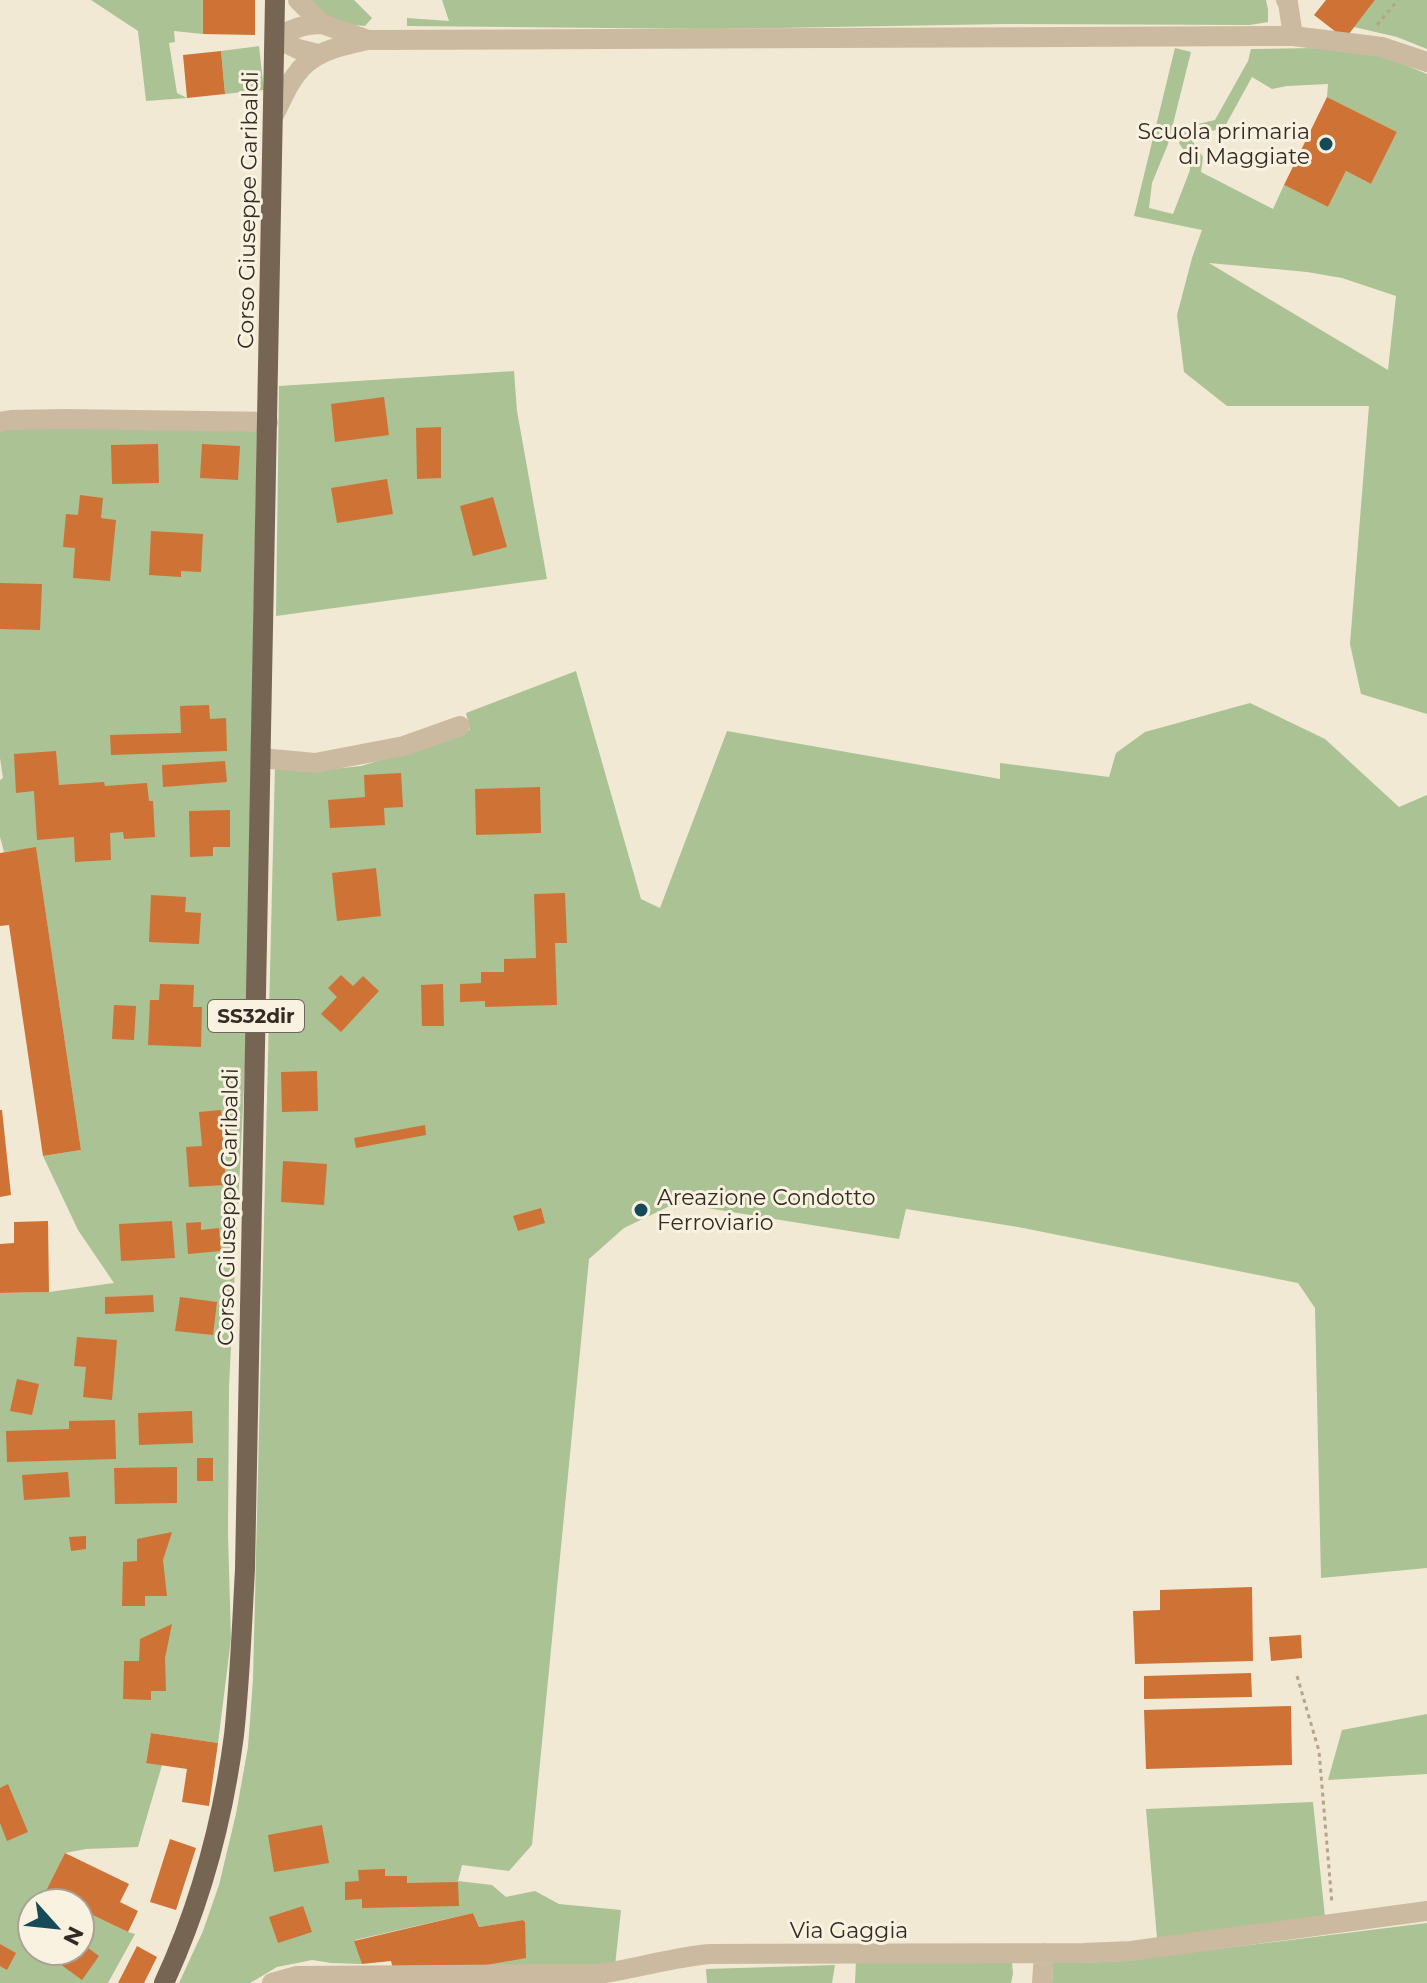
<svg xmlns="http://www.w3.org/2000/svg" width="1427" height="1983" font-family="Montserrat,sans-serif">
<style>
.green{fill:#abc294;fill-rule:evenodd}
.building{fill:#cf7235}
.lines{fill:none;stroke-linecap:round;stroke-linejoin:round}
.path{stroke:#b6a48a;stroke-width:3;stroke-dasharray:4 4;stroke-linecap:butt}
.minor{stroke:#cbbaa0;stroke-width:20}
.major{stroke:#776553;stroke-width:20}
.poi-dot{fill:#174a58;stroke:#faf2e1;stroke-width:3}
.labels{text-anchor:middle;dominant-baseline:central;stroke-width:6;stroke-linejoin:round;paint-order:stroke}
.shield{fill:#faf2e1;stroke:#6f675d;stroke-width:2}
.shield-label{font-size:20px;font-weight:bold;fill:#342b24}
.poi-label{font-size:22px;fill:#342b24;stroke:#faf2e1;text-anchor:end}
.street-label{font-size:22px;fill:#342b24;stroke:#faf2e1}
</style>
<rect width="100%" height="100%" fill="#f2e9d4"/>
<path class="green" d="M91 0H203V34L174 31 175 42 169 43 177 93 187 98 146 101 138 31Z
M303 0H354L372 18 365 26 333 23Z
M442 0H1266L1268 9V22L1250 25 1006 24 712 29 407 26V18L449 21Z
M1375 0H1427V49L1397 37 1354 27Z
M259 46 264 90 225 94 221 51Z
M1175 48 1191 52 1168 144 1152 183 1149 208 1173 214 1190 170 1188 157 1179 143 1186 131 1203 157 1201 172 1273 209 1284 185 1328 207 1346 171 1371 184 1397 132 1327 97 1328 84 1287 86 1272 89 1252 77 1224 128 1211 131 1198 124 1215 120 1248 61 1251 49 1316 48 1379 54 1427 74V714L1361 694 1350 644 1369 406H1227L1184 372 1177 315 1192 258 1202 230 1134 216ZM1209 263 1307 272 1342 278 1396 296 1388 370Z
M514 371 517 411 547 579 276 616 279 386Z
M16 427 257 429 246 1047 229 1387 228 1535 231 1639 218 1743 151 1733 146 1762 162 1765 138 1847 86 1849 65 1853 46 1893 67 1903H32V1951H80V1909L128 1932 135 1934 108 1983H0V1293L49 1292 114 1283 78 1230 43 1156 81 1150 36 848 4 852 0 837V780L3 778 0 758V429Z
M576 671 641 899 660 908 727 731 1000 779V763L1109 777 1116 753 1145 732 1250 703 1325 739 1399 807 1427 795V1568L1321 1578 1315 1308 1298 1283 1018 1227 906 1209 899 1239 676 1203 624 1228 589 1259 532 1845 509 1871 462 1865 458 1881 492 1885 506 1897 535 1891 559 1904 621 1910 615 1966 469 1968 525 1922 523 1920 479 1927 473 1913 355 1940 362 1964 331 1963 312 1960 277 1967 250 1983H179L203 1931 219 1885 236 1814 248 1747 253 1680 275 765 314 771 361 766 448 740 470 730 466 713Z
M1427 1714V1774L1328 1780 1342 1730Z
M1313 1802 1325 1917 1157 1938 1146 1809Z
M1427 1923V1983H1052L1053 1962 1080 1963 1122 1961Z
M856 1960 1012 1963 1013 1974 1011 1983H855Z
M835 1965 832 1983H707L706 1969Z"/>
<path class="building" d="M203 0H255V35L203 34Z
M1326 0H1375L1345 39 1314 15Z
M221 51 225 94 187 98 183 55Z
M1327 97 1397 132 1371 184 1346 171 1328 207 1284 185Z
M384 397 389 435 335 442 331 404Z
M441 427V478L417 479 416 428Z
M158 444 159 483 112 484 111 445Z
M202 444 240 446 238 480 200 478Z
M387 479 393 514 337 523 331 488Z
M80 495 103 498 101 518 116 520 110 581 73 578 75 548 63 547 66 514 78 515Z
M493 497 507 547 473 556 460 506Z
M151 531 203 534 201 572 181 571V577L149 575Z
M0 583 42 584 40 630 0 629Z
M209 705 210 719 226 718 227 751 111 755 110 735 181 733 180 706Z
M56 751 59 785 104 782 105 786 147 783 149 801H153L155 837 124 839 123 832 110 833 111 860 75 862 74 837 37 840 34 791 16 793 14 754Z
M225 761 227 782 163 787 162 765Z
M401 773 403 807 384 808 385 825 330 828 328 800 365 797 364 775Z
M540 787 541 833 476 835 475 789Z
M230 810V847H213V856L190 857 189 811Z
M36 847 81 1150 43 1156 9 925 0 926V853Z
M376 868 381 916 337 921 332 873Z
M565 893 567 943H555L557 1005 485 1007V1001L460 1002V984L481 983V972H504V959L536 958 534 894Z
M151 895 186 897 185 912 201 913 199 944 149 942Z
M341 975 353 986 363 976 379 991 341 1032 321 1014 337 997 328 988Z
M160 984 194 985 193 1007H202L201 1047 148 1045 150 1000H159Z
M443 984 444 1026H422L421 985Z
M114 1005 136 1006 134 1040 112 1039Z
M317 1071 318 1111 282 1112 281 1072Z
M0 1110H2L11 1195 0 1197Z
M221 1110 226 1185 189 1187 186 1147 202 1146 199 1112Z
M425 1125 426 1135 356 1148 354 1138Z
M283 1161 327 1164 324 1205 281 1202Z
M541 1208 545 1223 518 1231 513 1216Z
M48 1221 49 1292 0 1293V1244L14 1243V1222Z
M172 1221 175 1258 121 1261 119 1224Z
M201 1222V1230L219 1228 221 1251 188 1254 186 1223Z
M153 1295 154 1312 105 1314V1297Z
M180 1297 217 1302 213 1335 175 1331Z
M77 1337 117 1340 112 1400 83 1397 86 1367 74 1366Z
M17 1379 39 1384 32 1415 10 1411Z
M192 1411 193 1443 139 1445 138 1413Z
M115 1420 116 1459 7 1462 6 1431 69 1429V1421Z
M197 1458H213V1481H197Z
M177 1467V1503L115 1504 114 1468Z
M68 1472 70 1497 24 1500 22 1475Z
M172 1532 163 1560 167 1596H145V1606H122L123 1562 137 1561V1539Z
M86 1536V1549L71 1551 69 1537Z
M1252 1587 1253 1661 1135 1664 1133 1611 1160 1610V1590Z
M172 1624 165 1658 166 1691H151V1700L123 1699 124 1661H139L140 1639Z
M1301 1635 1302 1658 1271 1661 1269 1637Z
M1251 1673 1252 1697 1144 1699V1676Z
M1291 1706 1292 1765 1146 1769 1144 1710Z
M151 1733 218 1743 209 1806 182 1802 187 1769 146 1763Z
M8 1784 28 1832 7 1841 0 1823V1788Z
M322 1825 329 1863 274 1872 268 1835Z
M170 1839 196 1848 176 1910 150 1902Z
M65 1853 129 1884 120 1902 138 1911 128 1932 80 1909V1903H67L45 1893Z
M385 1869V1876H407V1883L458 1882 459 1906 362 1908V1899L345 1900V1882L359 1881 358 1870Z
M303 1906 312 1932 278 1943 269 1917Z
M473 1913 479 1927 523 1920 525 1922 526 1958 469 1968 393 1970 391 1961 362 1964 354 1941Z
M80 1942 99 1956 82 1980 60 1964 70 1951H80Z
M0 1944 16 1953 7 1970 0 1966Z
M137 1946 157 1957 144 1983H118Z"/>
<g class="lines">
<path class="path" d="M1377 25 1398 0
M1297 1676 1319 1751 1332 1904"/>
<path class="minor" d="M298 0 322 24 368 40
M1286 0 1288 3 1293 36
M275 38C292 29 304 24 322 24
M275 38 298 49 318 54
M274 115C281 102 286 88 295 76 312 51 340 46 368 40L1293 36 1382 47 1427 62
M0 422 11 420 66 419 268 422
M261 758 315 763 404 746 460 726
M272 1983 297 1976 598 1974C636 1969 673 1957 710 1954L1084 1953 1131 1951 1427 1911
M1042 1983 1044 1953"/>
<path class="major" d="M164 1983C200 1905 223 1820 234 1735 240 1680 242 1624 245 1569L275 0"/>
</g>
<g class="poi-dot">
<circle cx="1326" cy="144" r="8"/>
<circle cx="641" cy="1210" r="8"/>
</g>
<g class="labels">
<rect class="shield" x="208" y="1000" width="96" height="32" rx="6"/>
<g class="shield-label">
<text x="256" y="1016">SS32dir</text>
</g>
<g class="poi-label">
<text x="1310" y="131">Scuola primaria<tspan x="1310" dy="25">di Maggiate</tspan></text>
<text x="657" y="1197" text-anchor="start">Areazione Condotto<tspan x="657" dy="25">Ferroviario</tspan></text>
</g>
<g class="street-label">
<text transform="translate(248 210) rotate(-89)">Corso Giuseppe Garibaldi</text>
<text transform="translate(228 1207) rotate(-89)">Corso Giuseppe Garibaldi</text>
<text x="849" y="1930">Via Gaggia</text>
</g>
</g>
<g transform="translate(56 1927) rotate(117)"><circle r="38" fill="#faf2e1" stroke="#aba295" stroke-width="2"/>
<path d="M0-6L14 30L0 20L-14 30Z" fill="#174a58"/>
<text y="-12" font-size="22" font-weight="bold" text-anchor="middle" fill="#342b24">N</text>
</g>
</svg>
